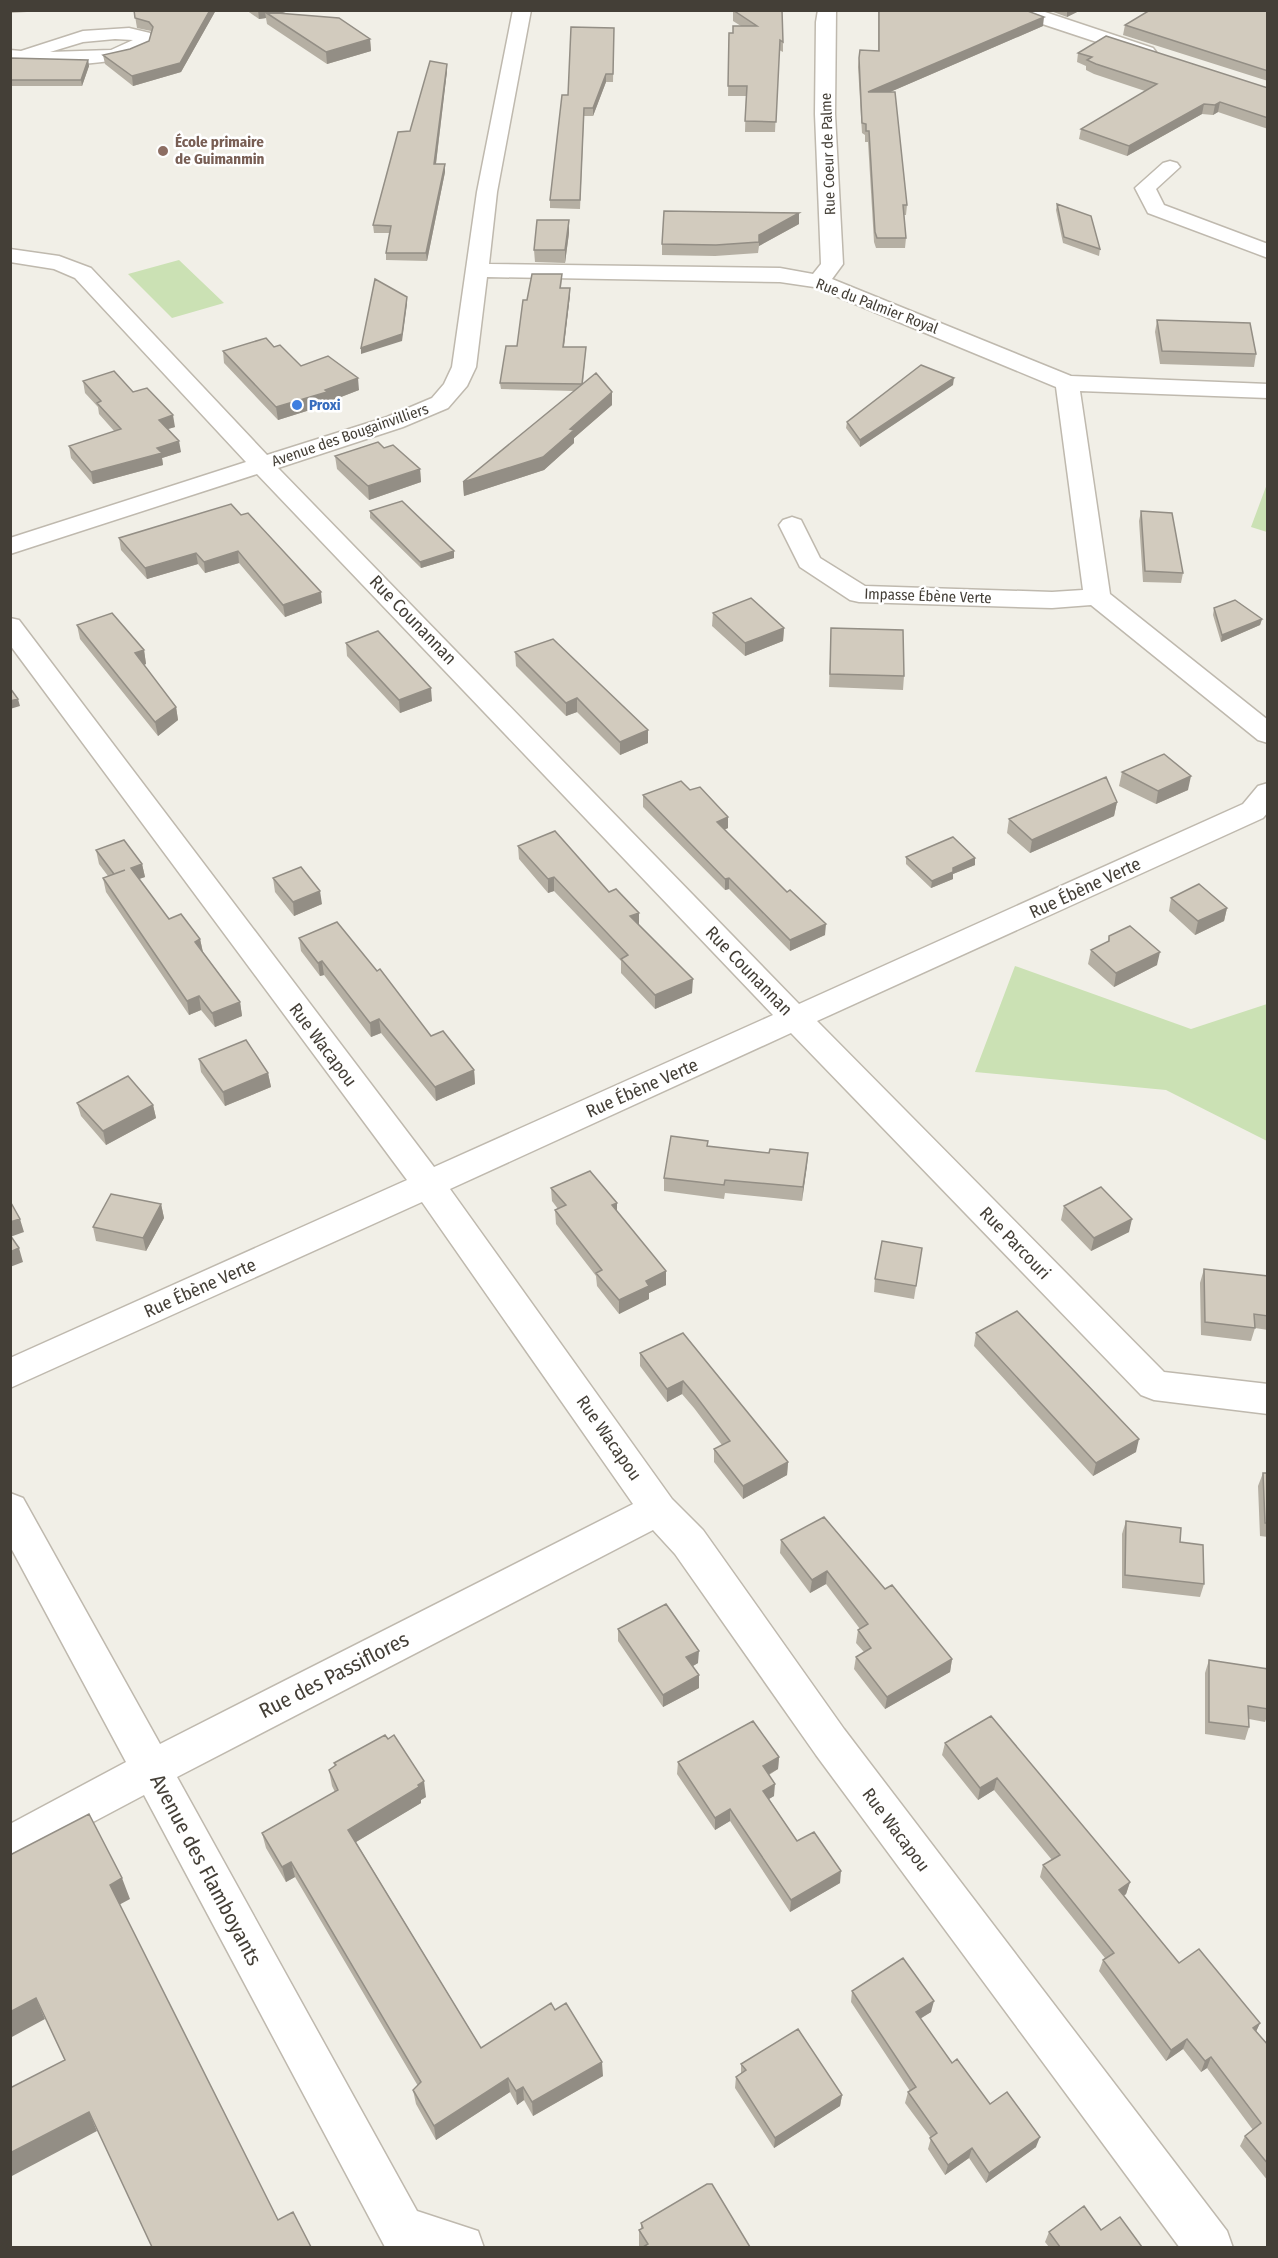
<svg xmlns="http://www.w3.org/2000/svg" width="1278" height="2258" font-family="'Fira Sans Condensed',sans-serif">
<style>
.green{fill:#cbe1b4}
.lines{fill:none;stroke-linecap:round;stroke-linejoin:round}
.minor-casing{stroke:#bfb9ae;stroke-width:3}
.minor{fill:#fff;fill-rule:evenodd}
.wall{fill:#b5afa3}
.shaded-wall{fill:#938e85}
.building{fill:#d2cbbe;stroke:#938e85;stroke-width:1.5}
.education-dot{fill:#8d6e63;stroke:#fff;stroke-width:2}
.shop-dot{fill:#3f7fe0;stroke:#fff;stroke-width:2}
.labels{text-anchor:middle;dominant-baseline:central;stroke-width:5;stroke-linejoin:round;paint-order:stroke}
.far-education-label{font-size:15px;font-weight:bold;fill:#785e54;stroke:#fff;text-anchor:start}
.far-street-label{font-size:15px;fill:#443f37;stroke:#fff}
.far-shop-label{font-size:15px;font-weight:bold;fill:#366cbe;stroke:#fff;text-anchor:start}
.street-label{font-size:18px;fill:#443f37;stroke:#fff}
.near-street-label{font-size:21px;fill:#443f37;stroke:#fff}
</style>
<rect width="100%" height="100%" fill="#f1efe7"/>
<path class="green" d="M179 260 224 303 172 318 128 274Z
M1267 484V532L1251 527Z
M1015 966 1191 1029 1267 1004V1141L1166 1090 975 1072Z"/>
<g class="lines">
<g class="minor-casing">
<path id="minor" d="M513 10H531L497 192 489 264 780 268 813 274 821 264 815 114 816 22 818 10H836L835 114 843 264 832 279 1071 376 1268 384V398L1080 391 1110 594 1268 720V743L1258 740 1091 605 1052 608 859 602 850 600 800 567 779 525 783 520 792 517 801 520 820 558 865 586 1052 592 1083 590 1056 387 814 287 780 282 487 277 476 367 467 386 448 408 403 427 278 468 799 1004 1243 804 1258 786 1268 783V812L1263 818 817 1021 1164 1372 1268 1384V1414L1154 1400 1141 1395 791 1033 450 1189 672 1499 703 1530 844 1729 1227 2231 1233 2248H1180L816 1755 675 1554 653 1530 177 1777 417 2211 478 2231 484 2248 385 2247 144 1795 10 1866V1824L126 1762 10 1546V1493L23 1498 160 1744 633 1504 422 1202 10 1388V1358L407 1180 10 645V618L19 620 434 1167 773 1015 257 474 10 554V538L246 462 75 278 54 269 10 262V249L59 256 91 268 267 455 387 417 432 398 444 384 452 367 477 192Z
M1010 10H1039L1153 48 1156 52 1146 58 1139 56 1012 14Z
M129 28 150 33 152 37 148 50C103 69 58 64 10 62V50L21 51 83 31ZM115 39 133 40 111 50 50 52 83 42Z
M1170 161 1177 163 1180 167 1156 189 1164 205 1268 244V258L1148 213 1135 188 1163 163Z"/>
</g>
<use href="#minor" class="minor"/>
</g>
<path class="wall" d="M10 10H61L10 13Z
M134 10H216L181 72 133 86 105 64 103 55 130 49 149 41 151 32V31L137 28Z
M246 10H292L282 13 370 39 371 51 327 64 267 24 266 18 259 19Z
M733 10 783 42V52L779 50 775 132H745L746 96H728L729 33H733L741 26 733 21Z
M878 10H1025L1043 26 890 92 907 205 906 215H904L906 238 905 248H876L874 242 868 142H865V135L862 133 858 67 860 50 878 51Z
M1048 10H1081L1067 17Z
M1268 10V81L1123 35 1125 25Z
M614 28 613 82H606L593 116H584L580 209 550 208V200L568 95Z
M1078 53 1268 88V129L1218 112 1213 115 1202 114 1127 156 1079 139 1081 129 1145 91 1094 74 1086 70V66L1077 62Z
M10 58 88 60 89 66 82 86H10Z
M447 64V71L436 164H445V172L427 261 386 260V253L390 233H374L373 225 410 131Z
M1057 204 1100 249 1099 256 1063 243 1056 210Z
M799 224 759 246 758 253 715 256 662 255V244Z
M569 233 565 263 535 262 534 250Z
M562 274 561 288 570 295 564 347H586L583 383 612 405 574 438V443L544 470 464 496 463 482 574 391 501 389 500 383 517 346 527 300Z
M1157 320 1256 354 1254 367 1160 364 1155 332Z
M274 347 301 366 359 390 328 402 329 404 278 420 224 363 223 351Z
M83 381 133 392 175 427 168 429 181 452 162 458 163 465 93 484 71 458 69 446 115 432 99 414 98 407 85 393Z
M953 385 860 447 846 428 847 422Z
M384 448 420 469 421 482 369 500 337 469 335 456Z
M231 504 322 603 285 617 239 563 205 573 198 564 147 579 121 550 119 538Z
M370 511 454 551V558L421 568 370 518Z
M1141 511 1183 573 1181 583 1143 582 1139 521Z
M1214 608 1262 619 1260 625 1221 642 1213 615Z
M713 613 784 628 783 641 745 656 712 626Z
M77 625 144 650 146 664 144 665 176 707 178 720 158 736 80 639Z
M831 628 904 676 903 690 829 687Z
M346 643 432 701 400 713 347 656Z
M515 652 648 730V743L620 755 577 712 566 716 516 666Z
M1122 772 1188 790 1156 804 1119 786Z
M690 790 728 817V828L724 830 825 935 790 951 729 889 725 890 643 807V795Z
M1117 802 1114 816 1030 853 1007 833 1009 819Z
M518 846 609 892 639 925 692 993 655 1009 621 973V961L554 891 548 893 519 859Z
M96 850 142 864 145 877 139 879 169 919 200 939 203 952 240 1002 242 1016 215 1027 201 1010 189 1015 106 892 103 878 108 876 99 864Z
M906 857 975 865 953 874V879L931 888 906 864Z
M273 878 322 904 294 916 275 892Z
M1171 898 1227 908 1224 921 1195 935 1169 911Z
M1109 936 1157 965 1114 987 1088 964 1091 950 1108 942Z
M299 938 431 1036 474 1070 475 1084 436 1101 381 1033 371 1037 324 975 320 976 301 951Z
M199 1059 268 1073 271 1087 225 1106 201 1072Z
M77 1103 153 1105 156 1118 106 1145 81 1116Z
M708 1146 769 1153H808L802 1201 725 1193 724 1199 664 1191V1178Z
M551 1188 617 1203V1212L666 1285 649 1293V1299L619 1314 597 1286 596 1276 556 1224 555 1210 558 1209 552 1201Z
M161 1204 164 1218 146 1251 96 1241 93 1227Z
M1064 1206 1129 1232 1091 1251 1061 1220Z
M922 1248 914 1299 874 1292 875 1279Z
M1204 1269 1268 1276V1330L1255 1328 1251 1341 1201 1335 1200 1283Z
M683 1333 788 1462 787 1475 743 1499 714 1462V1449L722 1445 694 1408 682 1394 667 1402 640 1366V1353Z
M976 1333 1136 1452 1093 1476 974 1346Z
M1263 1473H1268V1537L1260 1536 1258 1486Z
M1126 1521 1180 1542 1204 1584 1200 1597 1122 1588V1534Z
M781 1540 885 1589 952 1659 950 1672 885 1709 854 1669 856 1657 864 1652 856 1643 858 1630 860 1629 826 1584 810 1593 780 1553Z
M618 1629 698 1663 693 1666 699 1688 663 1707 618 1641Z
M1209 1660 1268 1669V1714L1265 1722 1249 1719V1727L1245 1740 1205 1734V1673Z
M991 1716 1130 1882 1126 1894 1124 1896 1179 1963 1260 2023 1256 2031 1268 2045V2181L1240 2146 1245 2136 1253 2130 1207 2068 1201 2072 1183 2049 1166 2061 1099 1971 1103 1960 1105 1958 1040 1877 1043 1865 1052 1860 994 1790 978 1800 942 1755 945 1743Z
M779 1757 778 1769 769 1775 774 1796 769 1799 797 1841 840 1883 790 1912 730 1821 715 1830 677 1774 678 1762Z
M334 1763 426 1797 421 1800V1803L356 1842 481 2048 555 2010 603 2076 533 2116 524 2100 517 2105 510 2092 436 2140 416 2104 413 2090 418 2086 295 1877 286 1882 266 1848 262 1833 335 1792 332 1786 329 1770 335 1766Z
M852 1991 931 2012 920 2019 952 2063 990 2104 1036 2147 986 2183 969 2158 945 2175 928 2149 931 2138 905 2103 908 2092 910 2091 851 2002Z
M741 2064 842 2095 840 2106 774 2148 735 2088 736 2077 741 2074Z
M641 2223 750 2247H639V2230L641 2229Z
M1101 2230 1142 2247H1049L1045 2242 1049 2232Z"/>
<path class="shaded-wall" d="M210 10H216L181 72 133 86 132 76Z
M258 10H292L272 16 265 12 266 18 259 19Z
M1067 10H1081L1067 17Z
M1044 17 1043 26 867 102 868 92Z
M370 39 371 51 327 64 326 52Z
M88 60 89 66 82 86 81 80Z
M447 64V71L435 171 434 164Z
M606 74V82L593 116V108Z
M1220 102 1218 112 1213 115 1215 105Z
M1204 104 1202 114 1127 156 1129 146Z
M445 164V172L427 261 426 253Z
M799 213V224L759 246V235Z
M569 220V233L565 263V250Z
M570 288V295L563 353V347Z
M407 297V304L402 341 361 354V348Z
M358 378 359 390 328 402 329 404 278 420 276 407Z
M954 378 953 385 860 447V440Z
M612 392V405L574 438V443L544 470 464 496 463 482 570 429Z
M173 415 175 427 161 431 159 420Z
M179 441 181 452 162 458 163 465 93 484 91 472 157 448Z
M420 469 421 482 369 500 368 486Z
M238 551 239 563 205 573 204 562Z
M454 551V558L421 568 420 562Z
M196 553 198 564 147 579 145 568Z
M321 592 322 603 285 617 283 605Z
M1262 619 1260 625 1221 642 1222 635Z
M784 628 783 641 745 656V643Z
M144 650 146 664 138 667 135 653Z
M431 688 432 701 400 713 399 700Z
M577 698V712L566 716V703Z
M18 699 20 706 10 709V701Z
M176 707 178 720 158 736 155 722Z
M648 730V743L620 755V742Z
M1191 776 1188 790 1156 804 1158 791Z
M1117 802 1114 816 1030 853 1032 840Z
M728 817V828L716 833 717 822Z
M975 858V865L953 874V879L931 888 932 881 953 868Z
M142 864 145 877 133 881 131 868Z
M554 877V891L548 893V879Z
M729 878V889L725 890V879Z
M320 891 322 904 294 916 293 902Z
M1227 908 1224 921 1195 935 1198 921Z
M639 913V926L630 916Z
M826 924 825 935 790 951V940Z
M200 939 203 953 195 942Z
M1160 952 1157 965 1114 987 1116 973Z
M322 961 324 975 320 976 318 963Z
M693 979 692 993 655 1009V995Z
M199 996 201 1010 189 1015 187 1001Z
M240 1002 242 1016 215 1027 212 1013Z
M379 1019 381 1033 371 1037 370 1023Z
M474 1070 475 1084 436 1101 435 1087Z
M268 1073 271 1087 225 1106 223 1092Z
M153 1105 156 1118 106 1145 103 1131Z
M808 1153 807 1166 802 1201 803 1187Z
M617 1203V1217L612 1205Z
M161 1204 164 1218 146 1251 143 1238Z
M20 1219 24 1232 10 1237V1222Z
M1132 1219 1129 1232 1091 1251 1094 1238Z
M19 1248 23 1262 10 1267V1252Z
M666 1271V1285L649 1293V1299L619 1314V1300L646 1281Z
M683 1381 682 1394 667 1402V1389Z
M1139 1439 1136 1452 1093 1476 1096 1463Z
M788 1462 787 1475 743 1499V1486Z
M827 1571 826 1584 810 1593 812 1580Z
M699 1651 698 1663 686 1670V1657Z
M952 1659 950 1672 885 1709 887 1697Z
M699 1675V1688L663 1707V1695Z
M779 1757 778 1769 762 1778 763 1766Z
M997 1778 994 1790 978 1800 980 1788Z
M424 1781 426 1797 421 1800V1803L351 1845 348 1830Z
M775 1784 774 1796 762 1803 763 1791Z
M730 1809V1821L715 1830V1818Z
M291 1862 295 1877 286 1882 282 1867Z
M841 1871 840 1883 790 1912 791 1900Z
M122 1878 130 1899 117 1906 110 1885Z
M1130 1882 1126 1894 1115 1901 1119 1890Z
M36 1998 45 2019 10 2038V2012Z
M934 2001 931 2012 913 2023 916 2012Z
M1260 2023 1255 2034 1253 2028Z
M1187 2039 1183 2049 1166 2061 1171 2050Z
M1211 2057 1207 2068 1201 2072 1205 2061Z
M602 2062 603 2076 533 2116 532 2102Z
M508 2078 510 2092 436 2140 434 2126Z
M523 2087 524 2100 517 2105 516 2091Z
M842 2095 840 2106 774 2148 775 2138Z
M89 2112 97 2131 10 2177V2153Z
M1040 2137 1036 2147 986 2183 989 2173Z
M972 2148 969 2158 945 2175 948 2165Z"/>
<path class="building" d="M134 10H210L180 63 132 76 103 55 130 49 149 41 153 27 149 22 135 18Z
M733 10H782L783 42 780 40 776 122 745 121 747 86H728L729 33H733V26H757Z
M879 10H1025L1044 17 868 92H895L907 205H903L906 238H877L875 232 869 131H866V124L862 123 859 58 860 50 879 51Z
M1150 10H1268V71L1125 25Z
M265 12 339 18 370 39 326 52Z
M571 27 614 28 613 74H606L593 108H584L580 200H550L562 95H568Z
M1106 36 1268 88V118L1220 102 1215 105 1204 104 1129 146 1081 129 1157 84 1096 64 1087 60 1092 57 1078 53Z
M10 58 88 60 81 80H10Z
M430 61 447 64 434 164H445L426 253H386L391 226 373 225 398 132 410 131Z
M1057 204 1091 216 1100 249 1064 237Z
M664 211 799 213 759 235V242L716 245 662 244Z
M537 220H569L565 250H534Z
M532 274H562L560 288H570L563 347H586L582 384 500 383 506 346H517L523 300H527Z
M375 279 407 297 402 334 361 348Z
M1157 320 1250 323 1256 354 1162 351Z
M266 338 274 347 280 345 301 366 328 356 358 378 325 390 327 392 276 407 223 351Z
M921 365 954 378 860 440 847 422Z
M114 371 133 392 147 388 173 415 159 420 179 441 157 448 162 453 91 472 69 446 121 429 97 403 101 401 83 381Z
M596 373 612 392 570 429 574 430 543 457 463 482Z
M378 442 384 448 393 445 420 469 368 486 335 456Z
M402 501 454 551 420 562 370 511Z
M231 504 241 515 248 513 321 592 283 605 238 551 204 562 196 553 145 568 119 538Z
M1141 511 1172 513 1183 573 1145 571Z
M751 598 784 628 745 643 713 613Z
M1235 600 1262 619 1222 635 1214 608Z
M112 613 144 650 135 653 176 707 155 722 77 625Z
M831 628 903 630 904 676 830 674Z
M378 631 431 688 399 700 346 643Z
M553 639 648 730 620 742 577 698 566 703 515 652Z
M10 688 18 699 10 701Z
M1164 754 1191 776 1158 791 1122 772Z
M1106 777 1117 802 1032 840 1009 819Z
M681 781 690 790 700 787 728 817 717 822 787 892 790 890 826 924 790 940 729 878 725 879 643 795Z
M555 831 609 892 616 889 639 913 630 916 693 979 655 995 621 959 628 955 554 877 548 879 518 846Z
M953 837 975 858 953 868V872L932 881 906 857Z
M124 840 142 864 131 868 169 919 181 914 200 939 195 942 240 1002 212 1013 199 996 187 1001 103 878 125 870 114 874 96 850Z
M301 867 320 891 293 902 273 878Z
M1199 884 1227 908 1198 921 1171 898Z
M337 922 377 971 380 969 431 1036 443 1031 474 1070 435 1087 379 1019 370 1023 322 961 318 963 299 938Z
M1130 926 1160 952 1116 973 1091 950 1109 941V936Z
M246 1040 268 1073 223 1092 199 1059Z
M128 1076 153 1105 103 1131 77 1103Z
M671 1136 708 1141 707 1146 769 1153 770 1149 808 1153 803 1187 725 1180 724 1185 664 1178Z
M590 1171 617 1203 612 1205 666 1271 646 1281 649 1286 619 1300 596 1273 602 1270 555 1210 566 1205 551 1188Z
M1101 1187 1132 1219 1094 1238 1064 1206Z
M111 1194 161 1204 143 1238 93 1227Z
M10 1201 20 1219 10 1222Z
M10 1235 19 1248 10 1252Z
M882 1241 922 1248 916 1286 875 1279Z
M1204 1269 1268 1276V1316L1254 1314 1255 1328 1205 1322Z
M1017 1311 1139 1439 1096 1463 976 1333Z
M683 1333 788 1462 743 1486 714 1449 730 1441 695 1395 683 1381 667 1389 640 1353Z
M1263 1473H1268V1523H1265Z
M824 1517 885 1589 892 1585 952 1659 887 1697 856 1657 871 1648 858 1630 868 1624 827 1571 812 1580 781 1540Z
M1126 1521 1181 1528 1180 1542 1203 1545 1204 1584 1125 1575Z
M666 1604 699 1651 686 1657 699 1675 663 1695 618 1629Z
M1209 1660 1268 1669V1709L1248 1706 1249 1727 1209 1722Z
M991 1716 1130 1882 1119 1890 1179 1963 1199 1949 1260 2023 1253 2028 1268 2045V2164L1245 2136 1261 2123 1211 2057 1205 2061 1187 2039 1171 2050 1103 1960 1114 1953 1043 1865 1060 1855 997 1778 980 1788 945 1743Z
M753 1721 779 1757 763 1766 775 1784 763 1791 797 1841 814 1832 841 1871 791 1900 730 1809 715 1818 678 1762Z
M385 1735 388 1739 394 1735 424 1781 418 1785 419 1787 348 1830 481 2048 551 2003 555 2010 566 2003 602 2062 532 2102 523 2087 516 2091 508 2078 434 2126 413 2090 421 2082 291 1862 282 1867 262 1833 338 1790 329 1770 336 1765 334 1763Z
M89 1814 122 1878 110 1885 278 2220 293 2212 311 2247H152L89 2112 10 2153V2088L65 2060 36 1998 10 2012V1855Z
M903 1958 934 2001 916 2012 952 2063 957 2059 990 2104 1007 2092 1040 2137 989 2173 972 2148 948 2165 930 2138 937 2133 908 2092 916 2087 852 1991Z
M798 2029 842 2095 775 2138 736 2077 746 2070 741 2064Z
M707 2184H712L750 2247H643L648 2244 639 2230 643 2228 641 2223Z
M1084 2206 1101 2230 1120 2217 1142 2247H1060L1049 2232Z"/>
<circle class="education-dot" cx="163" cy="151" r="6"/>
<circle class="shop-dot" cx="297" cy="405" r="6"/>
<g class="labels">
<g class="far-education-label">
<text x="175" y="142">École primaire<tspan x="175" dy="17">de Guimanmin</tspan></text>
</g>
<g class="far-street-label">
<text transform="translate(828 154) rotate(-92)">Rue Coeur de Palme</text>
<text transform="translate(877 306) rotate(21)">Rue du Palmier Royal</text>
<text transform="translate(350 435) rotate(-19)">Avenue des Bougainvilliers</text>
<text transform="translate(928 596) rotate(2)">Impasse Ébène Verte</text>
</g>
<g class="far-shop-label">
<text x="309" y="405">Proxi</text>
</g>
<g class="street-label">
<text transform="translate(413 620) rotate(46)">Rue Counannan</text>
<text transform="translate(1085 888) rotate(-25)">Rue Ébène Verte</text>
<text transform="translate(749 971) rotate(46)">Rue Counannan</text>
<text transform="translate(323 1045) rotate(53)">Rue Wacapou</text>
<text transform="translate(642 1088) rotate(-24)">Rue Ébène Verte</text>
<text transform="translate(1015 1243) rotate(46)">Rue Parcouri</text>
<text transform="translate(200 1288) rotate(-24)">Rue Ébène Verte</text>
<text transform="translate(609 1438) rotate(55)">Rue Wacapou</text>
<text transform="translate(896 1830) rotate(53)">Rue Wacapou</text>
</g>
<g class="near-street-label">
<text transform="translate(334 1675) rotate(-27)">Rue des Passiflores</text>
<text transform="translate(206 1870) rotate(62)">Avenue des Flamboyants</text>
</g>
</g>
<rect width="1278" height="2258" fill="none" stroke="#443f37" stroke-width="24"/>
</svg>
